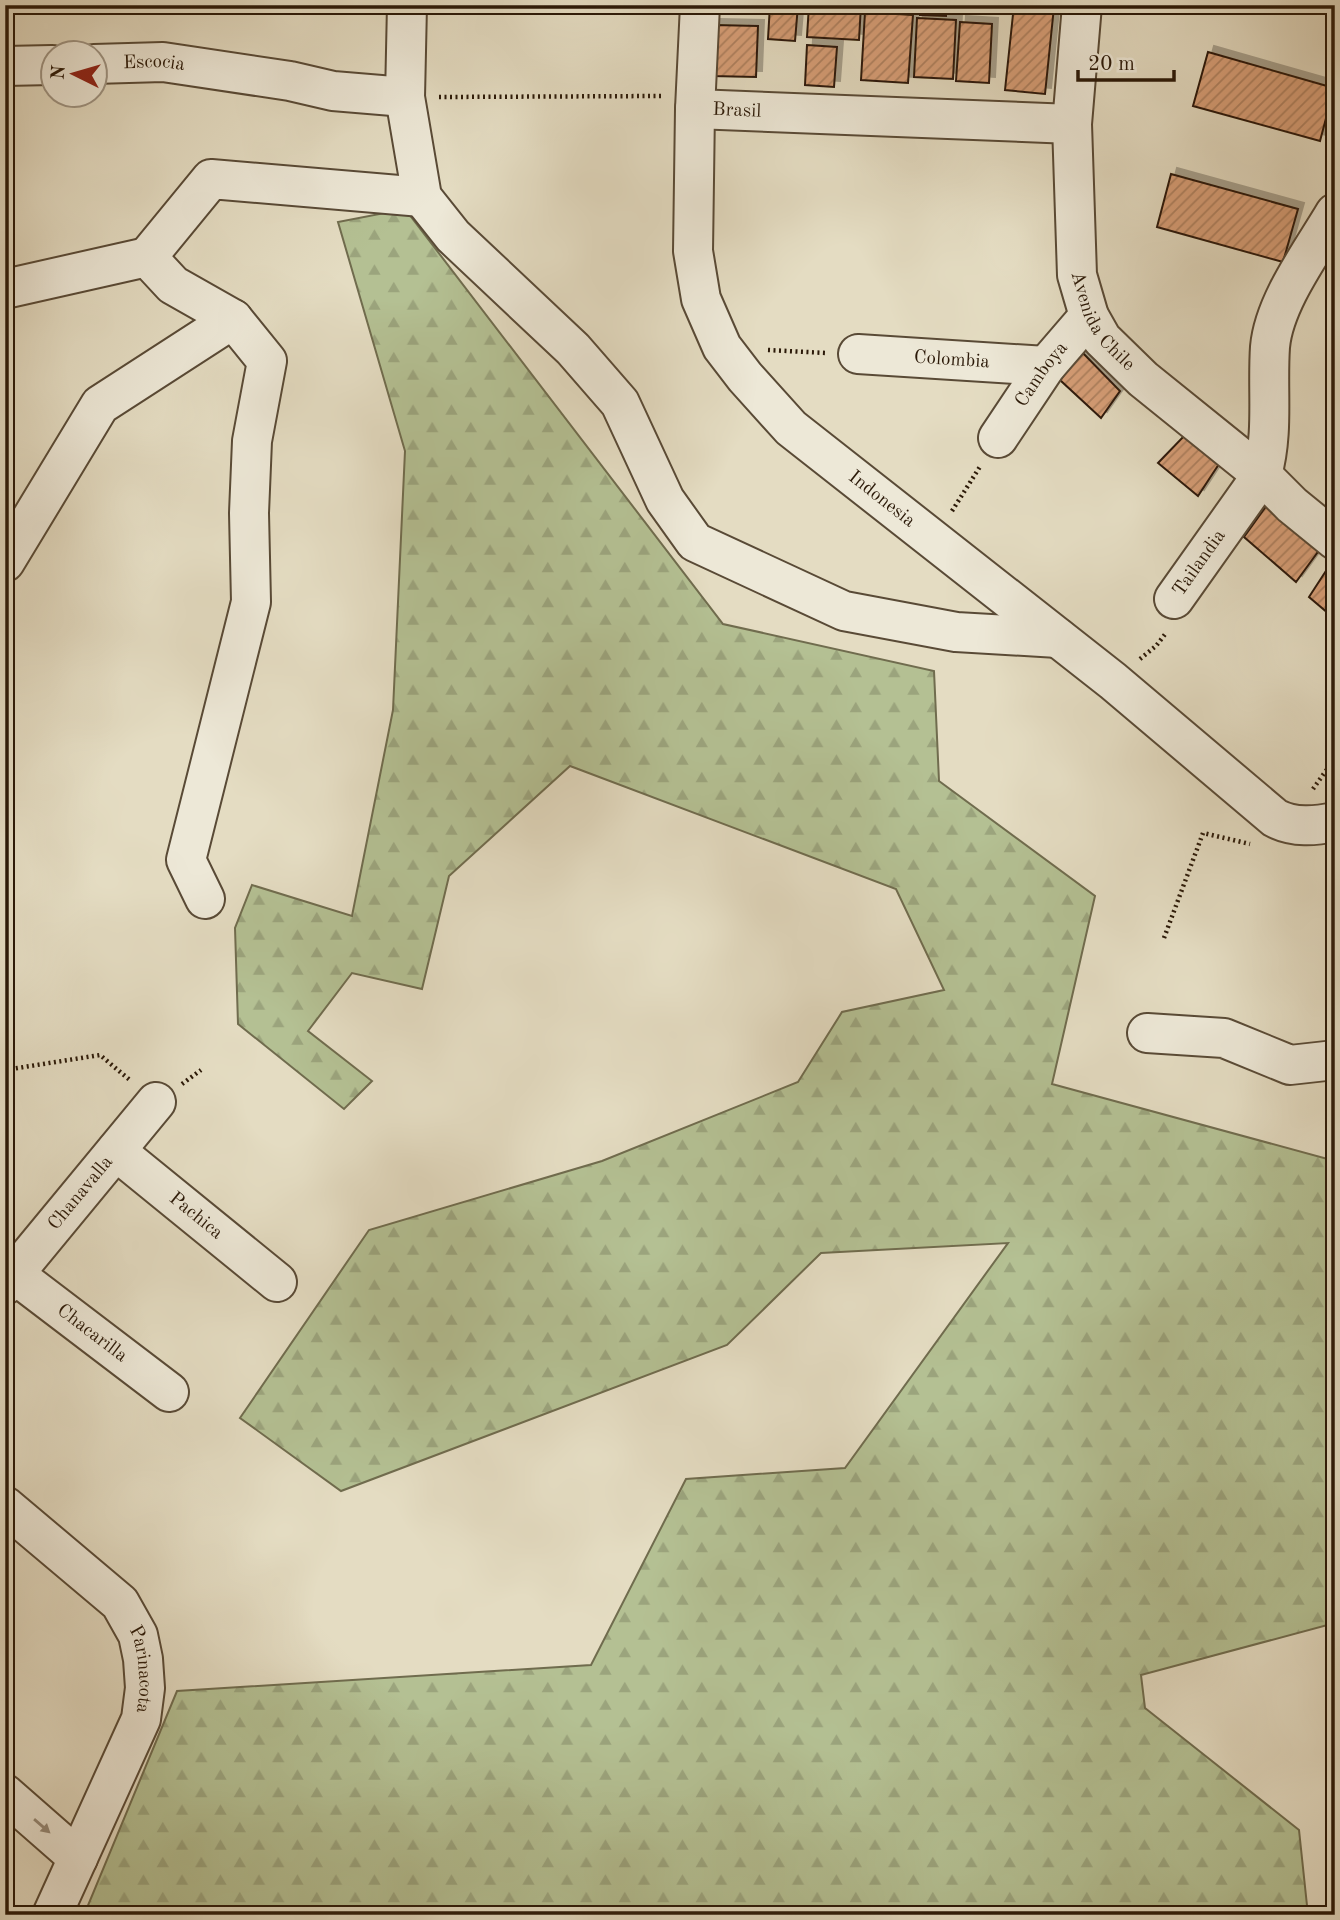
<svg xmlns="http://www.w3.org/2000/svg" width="1340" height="1920" font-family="'Old Standard TT',serif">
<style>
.forest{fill:url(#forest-firs);stroke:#706c4e;stroke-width:2}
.building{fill:url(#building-hatch);stroke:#2b1908;stroke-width:2;filter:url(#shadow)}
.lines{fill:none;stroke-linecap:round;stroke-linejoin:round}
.minor-casing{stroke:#594a36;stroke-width:42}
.path{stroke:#2b1908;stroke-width:4.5;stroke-dasharray:2 3.5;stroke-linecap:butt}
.minor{stroke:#ede8d7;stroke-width:38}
.oneway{fill:#968b7a}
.labels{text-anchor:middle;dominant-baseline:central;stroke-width:7;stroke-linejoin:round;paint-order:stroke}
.street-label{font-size:19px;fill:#2b1908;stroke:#ede8d7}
</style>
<defs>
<pattern id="forest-firs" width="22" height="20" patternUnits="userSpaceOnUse" patternTransform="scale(1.75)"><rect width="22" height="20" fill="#b4c093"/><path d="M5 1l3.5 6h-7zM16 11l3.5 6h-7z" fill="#9ba47d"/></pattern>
<pattern id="building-hatch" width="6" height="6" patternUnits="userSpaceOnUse" patternTransform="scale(1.75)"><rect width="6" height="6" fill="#d89f78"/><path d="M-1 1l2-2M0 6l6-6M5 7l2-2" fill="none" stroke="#af8160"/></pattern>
<filter id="shadow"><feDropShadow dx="6" dy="-6" stdDeviation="0" flood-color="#0004"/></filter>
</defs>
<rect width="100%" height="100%" fill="#e4dcc2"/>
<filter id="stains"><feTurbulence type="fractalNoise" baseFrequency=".00286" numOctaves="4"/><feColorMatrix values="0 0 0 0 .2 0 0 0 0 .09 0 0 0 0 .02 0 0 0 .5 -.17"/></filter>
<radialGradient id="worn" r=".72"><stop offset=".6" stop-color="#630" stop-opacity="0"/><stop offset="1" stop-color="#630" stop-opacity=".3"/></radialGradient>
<path class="forest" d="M405 209 723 624 934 671 939 781 1095 896 1052 1084 1335 1161V1623L1141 1675 1145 1708 1299 1830 1308 1915H84L177 1691 591 1665 686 1479 845 1468 1008 1243 821 1253 727 1345 341 1491 240 1418 369 1230 602 1161 798 1082 842 1012 944 990 896 889 570 766 449 876 422 989 352 973 308 1031 372 1081 344 1109 238 1024 235 928 252 885 352 916 393 710 405 451 338 222Z"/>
<path class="building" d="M770 5H798L795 41 768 39Z
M809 5H861L859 40 807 37Z
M877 5H912V10L877 9Z
M920 5H946V16L920 15Z
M1014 5 1054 7 1045 94 1005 90Z
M865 12 913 15 908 83 861 80Z
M917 18 956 20 953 79 914 77Z
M960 22 992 24 989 83 956 81Z
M714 25 758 26 756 77 712 76Z
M807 45 837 47 834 87 805 85Z
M1208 52 1334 88 1320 141 1193 106Z
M1171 174 1298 209 1283 262 1157 227Z
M1080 350 1120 391 1101 418 1060 380Z
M1185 435 1219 464 1198 496 1158 463Z
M1267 505 1320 549 1296 582 1244 537Z
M1333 560 1335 562V619L1309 597Z"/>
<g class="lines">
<g class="minor-casing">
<g id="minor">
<path d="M407 5 405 97 422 197 453 236 573 349 620 403 665 500 695 542 844 611 956 632 1058 638"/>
<path id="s1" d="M700 5 695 109 693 251 701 299 722 347 745 377 791 428 1113 681 1275 818C1294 828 1315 826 1335 822"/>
<path id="s2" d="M1082 5 1072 124 1077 275 1089 316 1102 339 1143 379 1262 475 1292 505 1335 540"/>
<path id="s3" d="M94 64 163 62 290 81 333 91 405 97"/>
<path d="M5 66 52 65"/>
<path id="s4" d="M695 109 1072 124"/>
<path d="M147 257 211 179 422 197"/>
<path d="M5 289 147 257 173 285 233 319 267 361 252 441 249 513 251 602 186 860 205 899"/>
<path id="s5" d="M858 354 1046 366"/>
<path id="s6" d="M998 438 1046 366 1089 316"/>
<path d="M5 562 100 405 233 319"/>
<path id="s7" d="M1174 599 1262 475C1274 432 1267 391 1270 347 1274 302 1312 252 1335 213"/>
<path d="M1147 1033 1224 1038 1290 1065 1335 1060"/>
<path id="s8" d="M116 1151 277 1282"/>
<path id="s9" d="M14 1274 169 1392"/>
<path id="s10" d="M5 1285 156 1102"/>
<path id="s11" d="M5 1506 120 1603 138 1635 143 1659 145 1688 141 1719 52 1915"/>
<path d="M5 1794 78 1858"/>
</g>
</g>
<path class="path" d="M439 97 661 96
M768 350 826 353
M952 511 981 465
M1140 659 1156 646 1166 633
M1313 789 1335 758
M1164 938 1203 833 1250 844
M5 1070 100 1055 131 1081
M182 1084 201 1070"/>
<use href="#minor" class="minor"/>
</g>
<defs><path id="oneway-solid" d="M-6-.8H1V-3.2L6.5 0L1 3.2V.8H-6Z" transform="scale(1.75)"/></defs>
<use class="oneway" href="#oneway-solid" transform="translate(42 1826) rotate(41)"/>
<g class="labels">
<g class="street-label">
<text stroke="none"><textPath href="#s3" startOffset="60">Escocia</textPath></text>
<text stroke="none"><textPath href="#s4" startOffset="42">Brasil</textPath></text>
<text stroke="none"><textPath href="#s2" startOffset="324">Avenida Chile</textPath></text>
<text stroke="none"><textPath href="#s5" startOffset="94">Colombia</textPath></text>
<text stroke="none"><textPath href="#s6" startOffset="77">Camboya</textPath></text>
<text stroke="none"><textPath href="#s1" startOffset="569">Indonesia</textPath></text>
<text stroke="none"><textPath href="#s7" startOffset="44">Tailandia</textPath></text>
<text stroke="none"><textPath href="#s10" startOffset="119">Chanavalla</textPath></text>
<text stroke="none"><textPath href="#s8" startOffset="103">Pachica</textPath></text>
<text stroke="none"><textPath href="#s9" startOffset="98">Chacarilla</textPath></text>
<text stroke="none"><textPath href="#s11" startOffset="222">Parinacota</textPath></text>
</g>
</g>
<rect width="1340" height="1920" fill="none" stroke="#e4dcc2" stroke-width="28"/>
<rect x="7" y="7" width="1326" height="1906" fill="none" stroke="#2b1908" stroke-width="3.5"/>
<rect x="14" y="14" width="1312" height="1892" fill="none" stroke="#2b1908" stroke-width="2"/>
<g transform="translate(74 74) rotate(275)"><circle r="33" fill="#ede8d7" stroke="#9f9584" stroke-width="2"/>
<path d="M0-5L12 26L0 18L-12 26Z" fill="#8f2418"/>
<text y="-10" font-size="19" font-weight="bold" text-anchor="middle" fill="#2b1908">N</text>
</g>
<path d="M1078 70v10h96v-10" fill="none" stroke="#2b1908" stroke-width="3.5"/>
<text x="1088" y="70" font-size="21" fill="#2b1908" stroke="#ede8d7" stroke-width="5" paint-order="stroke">20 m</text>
<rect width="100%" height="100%" filter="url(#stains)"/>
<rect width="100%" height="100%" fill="url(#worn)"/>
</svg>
